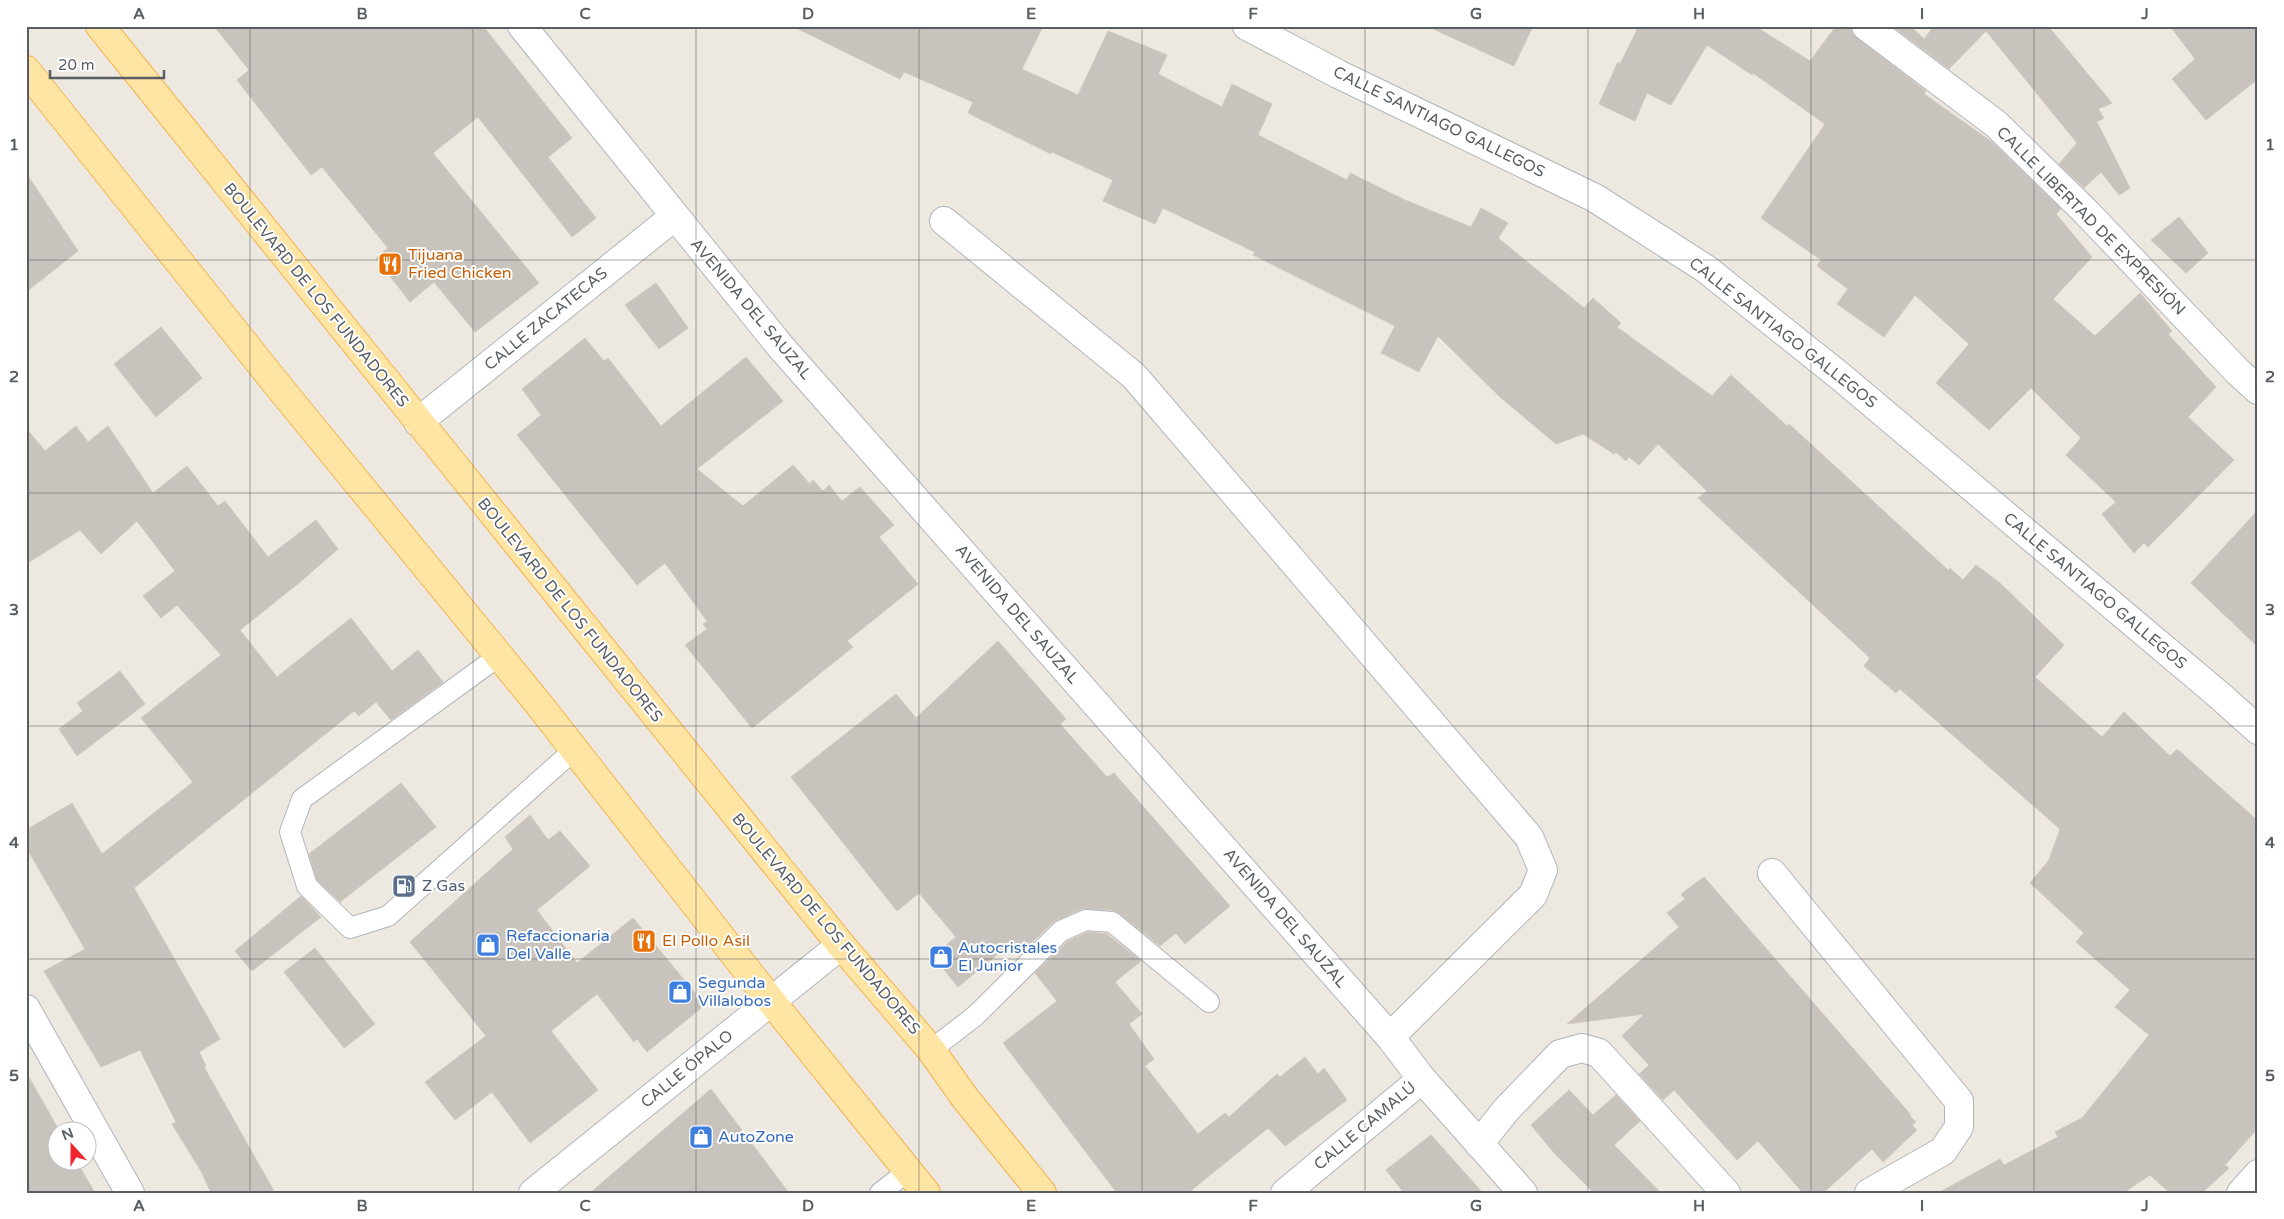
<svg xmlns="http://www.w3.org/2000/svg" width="2284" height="1219" font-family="'Varela Round',sans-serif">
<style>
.building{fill:#c8c3bd;stroke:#d2c9be}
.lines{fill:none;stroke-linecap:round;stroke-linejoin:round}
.service-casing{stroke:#b1b5b9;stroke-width:22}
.minor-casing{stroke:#b1b5b9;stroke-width:30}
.tertiary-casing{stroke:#b1b5b9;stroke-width:30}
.primary-casing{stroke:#f6b350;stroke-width:30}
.service{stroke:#fff;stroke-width:20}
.minor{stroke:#fff;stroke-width:28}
.tertiary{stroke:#fff;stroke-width:28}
.primary{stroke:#ffe5a3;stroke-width:28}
.grid{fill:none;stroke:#595e62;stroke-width:1;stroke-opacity:0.55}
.labels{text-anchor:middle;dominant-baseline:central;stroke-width:4;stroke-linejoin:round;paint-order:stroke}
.street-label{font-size:16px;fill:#595e62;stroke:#fff}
.food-label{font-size:16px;fill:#c56008;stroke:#fff;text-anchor:start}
.service-label{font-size:16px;fill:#4e5e75;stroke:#fff;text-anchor:start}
.shop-label{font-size:16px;fill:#366cbe;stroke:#fff;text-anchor:start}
.neatline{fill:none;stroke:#595e62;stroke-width:2}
.grid-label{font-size:16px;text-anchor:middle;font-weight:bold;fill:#595e62}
</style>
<rect width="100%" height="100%" fill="#ede8e0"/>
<path class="building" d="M214 26H483L572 138 548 157 596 218 572 237 478 117 433 153 539 283 475 332 434 282 410 302 376 258 388 248 322 167 311 175 237 80 249 70Z
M792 26H1043L1022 69 1078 95 1108 31 1167 55 1158 74 1222 107 1232 84 1272 104 1258 135 1347 180 1350 173 1405 200 1471 227 1481 208 1508 223 1498 238 1584 308 1593 298 1621 323 1617 327 1712 396 1731 375 1787 426 1789 424 1948 570 1950 568 1963 580 1976 565 2000 583 2064 645 2035 677 2102 737 2124 712 2170 756 2177 749 2258 821V1128L2225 1165 2229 1168 2202 1193H2170L2150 1175 2123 1193H1938L2000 1159 2004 1165 2058 1137 2055 1132 2082 1118 2149 1035 2115 1007 2130 990 2076 942 2084 933 2030 883 2049 860 2060 829 1900 689 1896 693 1864 666 1870 658 1698 498 1707 491 1658 444 1639 465 1629 457 1626 461 1616 452 1614 454 1583 434 1556 444 1500 397 1438 336 1419 372 1381 353 1395 326 1253 255 1255 252 1163 208 1155 224 1103 201 1113 180 1052 152 1051 154 968 113 973 102 904 72 900 79Z
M1427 26H1533L1514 66Z
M1639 26H1755L1810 61 1836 26H1851L1852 33 1857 38 1926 91 1924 94 1992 142 2061 209 2056 214 2092 257 2053 299 2095 336 2140 293 2172 331 2168 334 2216 387 2188 417 2234 460 2148 547 2144 543 2134 553 2102 514 2116 502 2066 455 2081 438 2031 388 1989 430 1936 383 1969 344 1915 295 1884 337 1837 304 1848 289 1817 266 1821 260 1761 218 1825 124 1753 73 1752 75 1707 45 1671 105 1647 93 1635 121 1599 104 1618 62 1620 64Z
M1892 26H1910L1924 39 1934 26H2048L2112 103 2098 109 2104 118 2097 122 2130 188 2119 195 2101 172 2084 188 2059 164 2077 143 1986 31 1949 69Z
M2170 26H2258V79L2206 120 2172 79 2195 59Z
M26 173 78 251 26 292Z
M2179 217 2208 253 2186 273 2151 240Z
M656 283 688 328 659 349 625 305Z
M161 327 202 378 156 417 114 364Z
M585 338 604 361 608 358 661 426 746 357 783 401 697 469 743 506 793 465 810 484 813 480 823 491 829 485 842 501 860 487 894 525 879 537 918 584 847 641 853 647 752 728 685 645 707 629 703 624 707 621 665 563 637 585 517 435 541 415 522 389Z
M76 426 88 442 108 426 153 493 187 466 218 506 225 501 268 557 316 520 338 549 300 582 240 630 277 677 351 618 392 671 418 650 443 682 391 720 376 702 359 716 354 711 134 888 220 1039 199 1052 206 1066 204 1067 275 1193H211L201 1171 172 1124 176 1122 140 1050 101 1067 44 971 85 949 26 847V830L72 803 102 854 193 782 141 718 221 655 177 605 161 618 143 596 175 571 137 521 101 554 80 530 26 564V428L45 451Z
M2258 510V647L2191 583Z
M998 641 1066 719 1060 724 1107 777 1114 773 1230 906 1185 944 1176 933 1160 946 1119 913 1113 910 1082 909 1053 922 1020 954 1011 943 958 987 933 956 956 937 919 893 897 911 791 777 896 694 916 718Z
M120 671 145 704 77 756 59 729 83 711 77 703Z
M401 783 436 827 340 902 317 880 309 854Z
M530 815 548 840 560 831 590 866 537 910 577 963 633 918 705 1005 647 1052 637 1039 634 1042 597 994 551 1031 598 1090 530 1143 492 1092 455 1120 425 1082 486 1036 410 942 513 849 505 837Z
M1704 877 1911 1115 1910 1116 1916 1122 1912 1125 1917 1130 1883 1162 1872 1149 1823 1193H1803L1758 1141 1737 1160 1674 1090 1663 1100 1639 1074 1649 1065 1622 1036 1644 1014 1567 1024 1679 927 1667 913 1685 899 1681 894Z
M301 896 321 917 252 971 235 951Z
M1088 932 1107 934 1141 961 1115 982 1142 1014 1129 1024 1154 1059 1145 1066 1198 1134 1225 1113 1229 1117 1277 1074 1280 1077 1305 1057 1318 1074 1324 1068 1347 1100 1285 1146 1268 1128 1188 1193H1117L1003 1043 1057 1001 1035 973 1068 941Z
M315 948 375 1024 344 1048 284 972Z
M26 1072 60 1132H58V1162H77L95 1193H26Z
M711 1089 789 1193H590Z
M1569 1090 1593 1115 1616 1095 1640 1121 1614 1145 1661 1193H1594L1555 1154 1531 1125Z
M1431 1135 1483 1193H1404L1386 1170Z"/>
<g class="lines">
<g class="service-casing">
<path id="service" d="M499 656 302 799 290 832 307 886 350 928 388 916 574 750
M931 1050 975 1016 1061 931 1086 920 1112 922 1209 1002
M880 1193 908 1171"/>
</g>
<g class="minor-casing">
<path id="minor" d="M522 26 780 346 1390 1037 1422 1079 1523 1193
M1866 26 1996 124 2087 213 2238 372 2258 390
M944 221 1134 376 1529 837 1543 870 1533 895 1390 1037
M418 422 675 216
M1772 873 1959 1101V1127L1943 1151 1869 1193
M26 1009 130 1193
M1479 1144 1506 1110 1560 1054 1582 1048 1599 1053 1726 1193
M533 1193 841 945
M1285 1193 1422 1079
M2241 1193 2258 1174"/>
</g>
<g class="tertiary-casing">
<path id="tertiary" d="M1247 26 1338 74 1595 198 1706 269 1841 377 2219 695 2258 730"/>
</g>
<g class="primary-casing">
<path id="primary" d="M100 26 841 945 931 1050 965 1098 1042 1193
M26 70 279 387 541 707 771 1001 926 1193"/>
</g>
<use href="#service" class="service"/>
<use href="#minor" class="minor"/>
<use href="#tertiary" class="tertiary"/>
<use href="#primary" class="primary"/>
</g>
<path class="grid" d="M250 26V1193M473 26V1193M696 26V1193M919 26V1193M1142 26V1193M1365 26V1193M1588 26V1193M1811 26V1193M2034 26V1193M26 260H2258M26 493H2258M26 726H2258M26 959H2258"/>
<defs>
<g id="restaurant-square" transform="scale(1.25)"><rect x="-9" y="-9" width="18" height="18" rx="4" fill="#e8710a" stroke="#fff"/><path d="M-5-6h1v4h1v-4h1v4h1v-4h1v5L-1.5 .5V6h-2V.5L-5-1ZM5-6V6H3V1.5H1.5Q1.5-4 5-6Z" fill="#fff"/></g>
<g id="fuel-square" transform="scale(1.25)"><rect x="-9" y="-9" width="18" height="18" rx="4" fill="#5c6f8a" stroke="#fff"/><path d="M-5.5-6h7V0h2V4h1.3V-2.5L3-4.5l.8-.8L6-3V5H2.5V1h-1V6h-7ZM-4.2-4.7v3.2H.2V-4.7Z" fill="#fff"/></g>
<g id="shop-square" transform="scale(1.25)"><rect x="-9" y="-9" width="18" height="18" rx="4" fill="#3f7fe0" stroke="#fff"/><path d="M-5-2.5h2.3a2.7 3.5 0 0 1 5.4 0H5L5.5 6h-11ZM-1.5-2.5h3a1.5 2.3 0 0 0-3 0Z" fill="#fff"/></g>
</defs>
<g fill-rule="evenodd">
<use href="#restaurant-square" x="390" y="264"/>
<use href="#fuel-square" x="404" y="886"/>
<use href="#restaurant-square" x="644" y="941"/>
<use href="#shop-square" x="488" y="945"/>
<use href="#shop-square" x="941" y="957"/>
<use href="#shop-square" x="680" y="992"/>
<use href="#shop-square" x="701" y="1137"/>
</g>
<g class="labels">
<g class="street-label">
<text transform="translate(1439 122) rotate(26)">CALLE SANTIAGO GALLEGOS</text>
<text transform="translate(2091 221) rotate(45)">CALLE LIBERTAD DE EXPRESIÓN</text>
<text transform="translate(316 295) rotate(51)">BOULEVARD DE LOS FUNDADORES</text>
<text transform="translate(751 309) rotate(50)">AVENIDA DEL SAUZAL</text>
<text transform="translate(546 319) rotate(-39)">CALLE ZACATECAS</text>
<text transform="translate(1783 333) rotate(38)">CALLE SANTIAGO GALLEGOS</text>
<text transform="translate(2095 591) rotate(40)">CALLE SANTIAGO GALLEGOS</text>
<text transform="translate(570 610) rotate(51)">BOULEVARD DE LOS FUNDADORES</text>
<text transform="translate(1017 614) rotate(49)">AVENIDA DEL SAUZAL</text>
<text transform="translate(1285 918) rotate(49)">AVENIDA DEL SAUZAL</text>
<text transform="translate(826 924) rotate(50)">BOULEVARD DE LOS FUNDADORES</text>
<text transform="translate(687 1069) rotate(-39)">CALLE ÓPALO</text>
<text transform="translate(1365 1126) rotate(-40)">CALLE CAMALÚ</text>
</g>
<g class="food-label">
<text x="408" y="255">Tijuana<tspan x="408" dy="18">Fried Chicken</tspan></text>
<text x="662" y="941">El Pollo Asil</text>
</g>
<g class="service-label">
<text x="422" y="886">Z Gas</text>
</g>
<g class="shop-label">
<text x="506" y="936">Refaccionaria<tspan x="506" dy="18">Del Valle</tspan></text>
<text x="958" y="948">Autocristales<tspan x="958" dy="18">El Junior</tspan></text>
<text x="698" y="983">Segunda<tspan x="698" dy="18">Villalobos</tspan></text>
<text x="718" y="1137">AutoZone</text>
</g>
</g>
<rect width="2284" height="1219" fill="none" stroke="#ffffff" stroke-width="55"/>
<g transform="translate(72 1146) rotate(339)"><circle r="24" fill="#ffffff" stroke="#bdbfc0"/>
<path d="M0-4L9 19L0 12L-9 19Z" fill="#ef242d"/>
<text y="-8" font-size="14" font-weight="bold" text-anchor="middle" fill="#595e62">N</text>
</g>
<path d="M50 70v8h114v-8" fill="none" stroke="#595e62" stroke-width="2.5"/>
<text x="58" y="70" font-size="15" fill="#595e62" stroke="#ffffff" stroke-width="4" paint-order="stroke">20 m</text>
<rect x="28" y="28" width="2228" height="1164" class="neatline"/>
<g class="grid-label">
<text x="139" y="19">A</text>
<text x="362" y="19">B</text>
<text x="585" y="19">C</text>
<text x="808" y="19">D</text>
<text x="1031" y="19">E</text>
<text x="1253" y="19">F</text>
<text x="1476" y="19">G</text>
<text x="1699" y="19">H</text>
<text x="1922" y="19">I</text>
<text x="2145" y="19">J</text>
<text x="14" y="150">1</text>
<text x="2270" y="150">1</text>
<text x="14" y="382">2</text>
<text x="2270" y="382">2</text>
<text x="14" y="615">3</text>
<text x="2270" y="615">3</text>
<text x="14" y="848">4</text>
<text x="2270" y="848">4</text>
<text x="14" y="1081">5</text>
<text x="2270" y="1081">5</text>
<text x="139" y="1211">A</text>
<text x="362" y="1211">B</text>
<text x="585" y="1211">C</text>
<text x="808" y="1211">D</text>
<text x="1031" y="1211">E</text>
<text x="1253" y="1211">F</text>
<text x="1476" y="1211">G</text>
<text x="1699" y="1211">H</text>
<text x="1922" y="1211">I</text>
<text x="2145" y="1211">J</text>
</g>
</svg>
